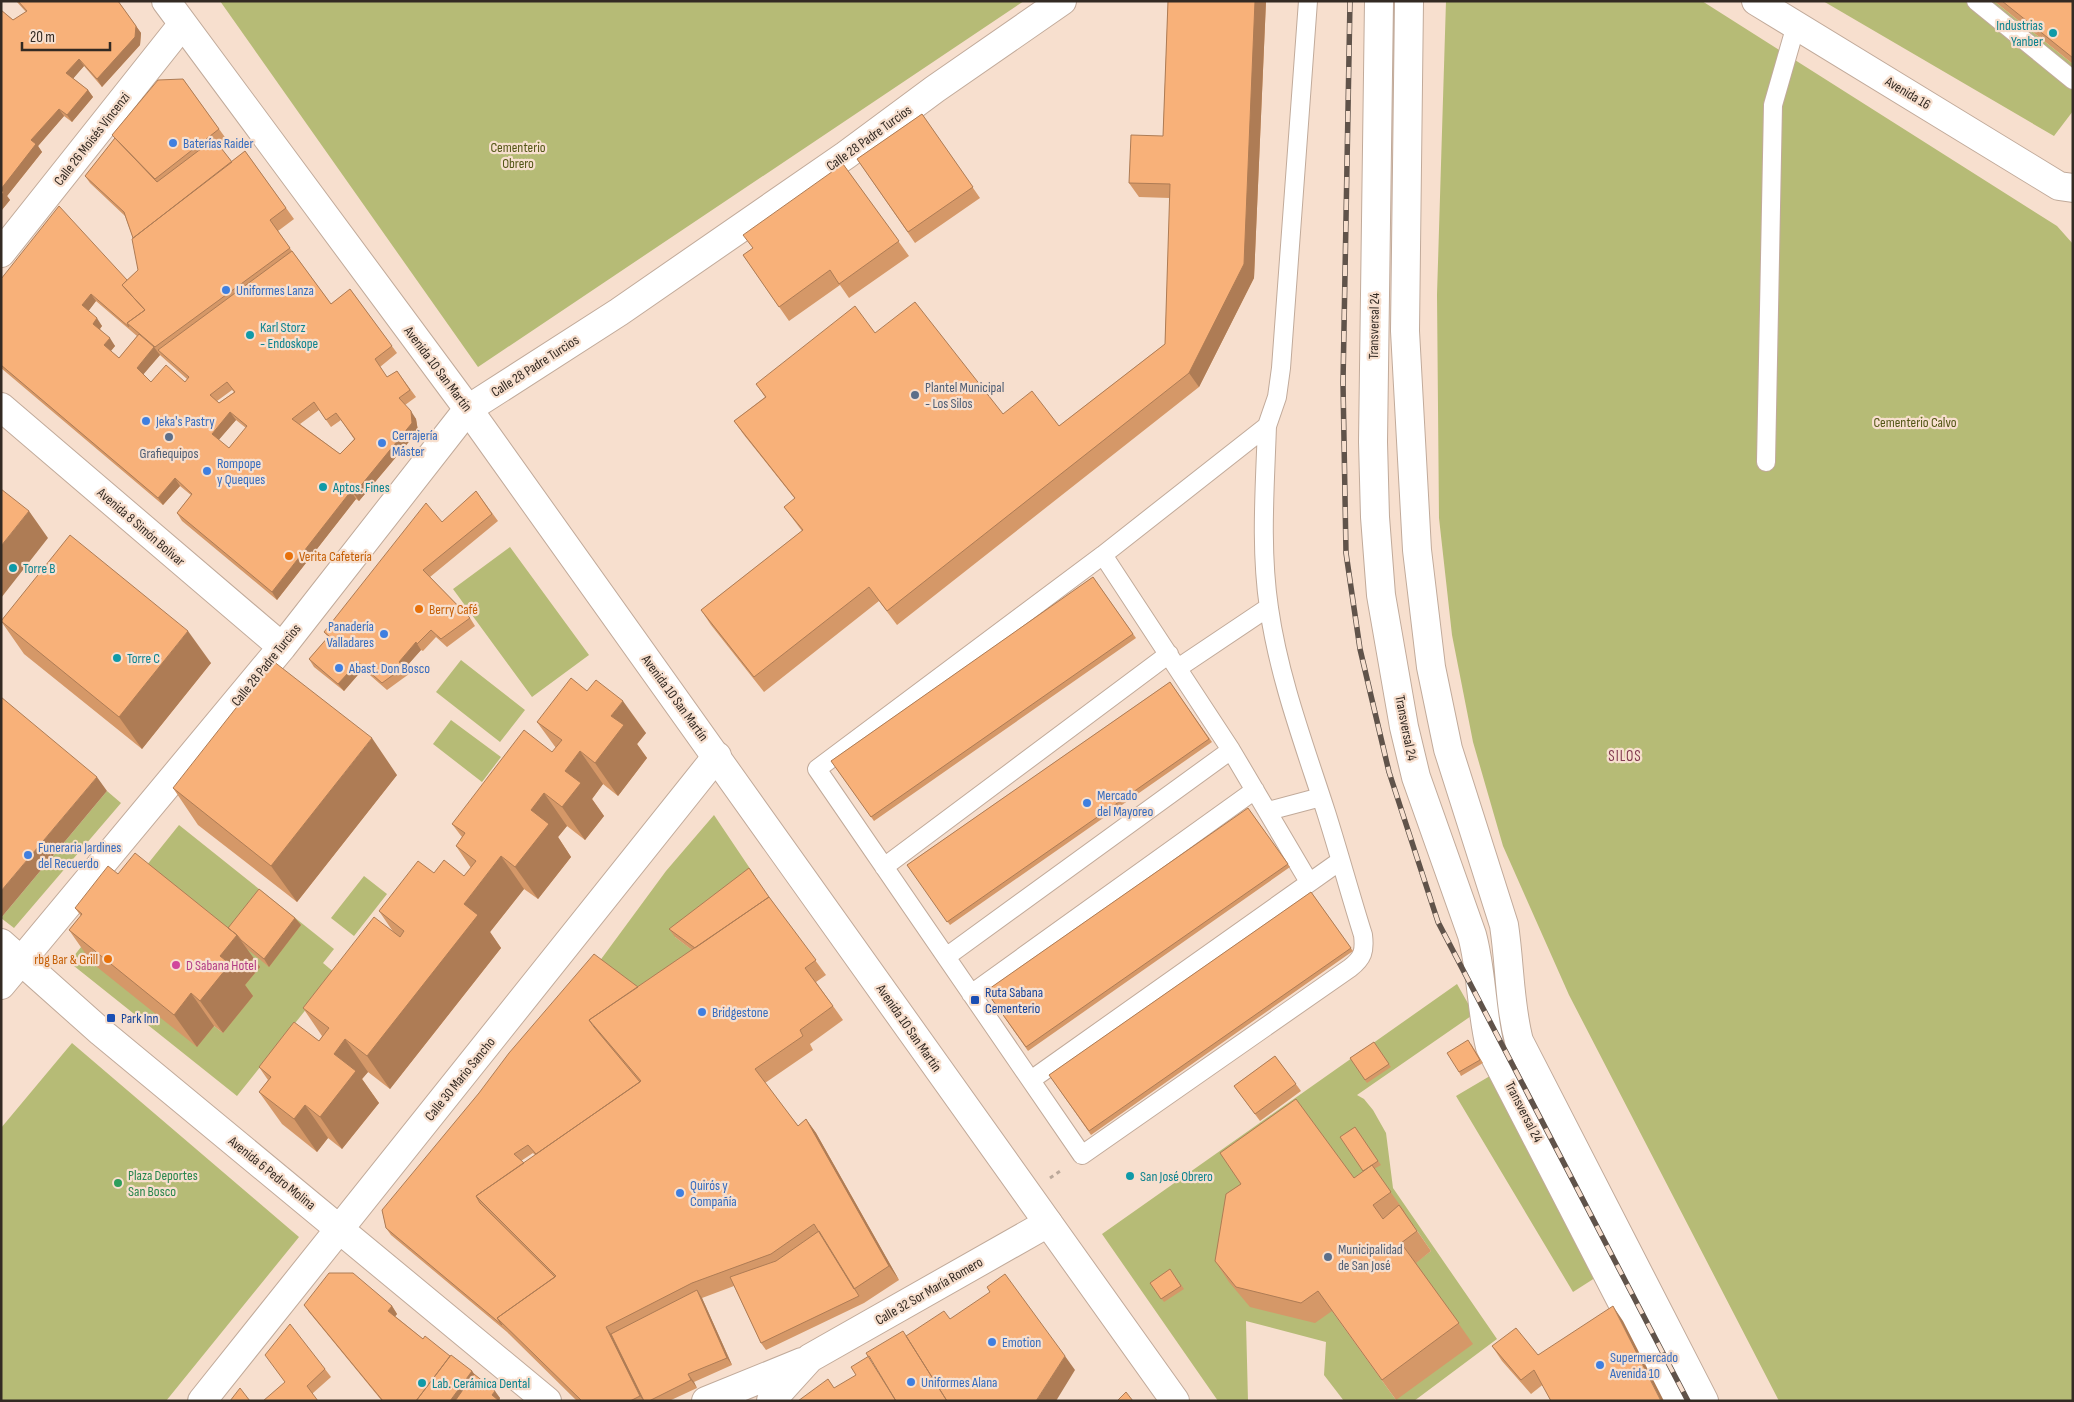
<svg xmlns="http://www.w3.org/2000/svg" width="2074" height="1402" font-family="'Sofia Sans Condensed',sans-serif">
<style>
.green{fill:#b6bb76;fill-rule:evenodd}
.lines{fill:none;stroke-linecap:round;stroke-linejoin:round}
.service-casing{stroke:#c1aa9a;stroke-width:20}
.minor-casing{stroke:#c1aa9a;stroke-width:30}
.tertiary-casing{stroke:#c1aa9a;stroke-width:30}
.secondary-casing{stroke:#c1aa9a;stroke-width:30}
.path{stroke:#bba89a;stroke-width:3;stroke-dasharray:4 4;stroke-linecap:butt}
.service{stroke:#fff;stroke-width:18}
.minor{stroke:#fff;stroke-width:28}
.tertiary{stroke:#fff;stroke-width:28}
.secondary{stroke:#fff;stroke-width:28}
.rail-casing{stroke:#60534a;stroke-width:5.5}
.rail{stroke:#f7dfce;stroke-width:4;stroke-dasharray:11;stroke-linecap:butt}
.wall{fill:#d59868;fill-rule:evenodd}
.shaded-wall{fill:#ae7c55}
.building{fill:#f8b179;stroke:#ae7c55;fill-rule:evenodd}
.culture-dot{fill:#0f9aa8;stroke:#f7dfce;stroke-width:2}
.shop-dot{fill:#3f7fe0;stroke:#f7dfce;stroke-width:2}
.service-dot{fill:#5c6f8a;stroke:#f7dfce;stroke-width:2}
.food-dot{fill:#e8710a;stroke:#f7dfce;stroke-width:2}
.hotel-dot{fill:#d1479c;stroke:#f7dfce;stroke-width:2}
.transit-dot{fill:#1a4fb4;stroke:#f7dfce;stroke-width:2}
.leisure-dot{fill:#2e9e5b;stroke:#f7dfce;stroke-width:2}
.labels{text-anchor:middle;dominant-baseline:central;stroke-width:4.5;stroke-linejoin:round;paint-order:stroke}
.culture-label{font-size:14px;fill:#0d838f;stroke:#f7dfce;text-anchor:start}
.street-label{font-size:14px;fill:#332a23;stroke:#f7dfce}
.shop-label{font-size:14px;fill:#366cbe;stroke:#f7dfce;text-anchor:start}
.park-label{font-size:14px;fill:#535616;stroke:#f7dfce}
.service-label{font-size:14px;fill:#4e5e75;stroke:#f7dfce;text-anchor:start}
.food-label{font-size:14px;fill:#c56008;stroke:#f7dfce;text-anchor:start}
.hotel-label{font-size:14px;fill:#b23c85;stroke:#f7dfce;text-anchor:start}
.transit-label{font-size:14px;fill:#164399;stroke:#f7dfce;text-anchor:start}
.leisure-label{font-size:14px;fill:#27864d;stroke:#f7dfce;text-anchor:start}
.neighbourhood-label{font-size:15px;letter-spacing:1px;fill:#833c51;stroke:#f7dfce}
</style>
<rect width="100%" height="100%" fill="#f7dfce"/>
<path class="green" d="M220 1H1024L478 367Z
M1446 1H1702L2057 226 2073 244V1401H1779L1569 995 1503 846 1473 742 1452 635 1439 518 1437 295Z
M1823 1H1994L2073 64V111L2054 136Z
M510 547 589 655 532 697 453 589Z
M461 660 525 710 500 742 436 692Z
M451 720 501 757 482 782 433 744Z
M107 791 121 803 14 928 1 918Z
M714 815 755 876 675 937 707 961 650 999 599 962 666 871Z
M179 825 334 949 323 963 335 973 237 1096 69 962ZM259 967 243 988 223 1033 214 1026Z
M364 876 387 894 354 936 331 918Z
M1457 984 1474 1014 1357 1095 1364 1099 1373 1110 1386 1133 1393 1188 1497 1339 1414 1401H1344L1324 1375 1326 1342 1246 1321 1248 1401H1218L1102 1234ZM1255 1204 1405 1212 1387 1225 1414 1226 1431 1251 1415 1263 1396 1400Z
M72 1043 299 1237 166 1401H1V1128Z
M1495 1073 1598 1276 1573 1292 1456 1096Z"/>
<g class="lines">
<g class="service-casing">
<path id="service" d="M1976 1 2073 80
M1267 426C1265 486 1260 548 1269 608 1279 678 1304 744 1326 812 1339 853 1350 894 1363 935 1365 951 1363 958 1350 968L1082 1155 817 769 1103 555Z
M1267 426 1277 397 1281 368 1308 1
M1766 462 1773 105 1796 25
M1103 555 1231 750 1309 882
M1178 668 1269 607
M1268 811 1321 797
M884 867 1169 654
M946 957 1231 750
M971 994 1255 790
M1031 1080 1340 861"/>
</g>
<g class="minor-casing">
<path id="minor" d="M1756 1 2059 186 2073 188
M1 253 182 25
M1 407 282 647
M1 943 101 1032 547 1401
M1 985 282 647 468 409 619 312 846 155 935 89 1062 1
M202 1401 717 756
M706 1401 802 1362
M771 1401 810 1358 1048 1223"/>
</g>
<g class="tertiary-casing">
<path id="tertiary" d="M166 1 468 409 1175 1401"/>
</g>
<g class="secondary-casing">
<path id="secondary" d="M1379 1 1373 442 1375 517 1381 595 1404 727 1416 777 1472 935C1482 972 1481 1010 1490 1047L1673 1401
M1409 1 1405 331 1417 550 1431 667 1448 749 1504 925C1510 964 1509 1003 1519 1041L1704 1401"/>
</g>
<path class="path" d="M1050 1178 1063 1169"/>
<use href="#service" class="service"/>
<use href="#minor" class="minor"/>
<use href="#tertiary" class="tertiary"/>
<use href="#secondary" class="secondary"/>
<g class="rail-casing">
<path id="rail" d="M1350 1 1343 383 1346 553 1360 649 1389 772 1438 922 1688 1401"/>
</g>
<use href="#rail" class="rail"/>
</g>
<path class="wall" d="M16 1H118L141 33 140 45 102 87 84 66 73 78 88 90 93 97 72 122 64 116 38 146 42 152 7 196 10 200 1 211V10L13 20 26 12Z
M1168 1H1266L1254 278 1199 387 897 625 879 601 764 692 711 625 701 610 802 531 784 507 795 499 744 435 734 421 765 397 756 384 875 333 1003 414 1059 426 1165 344 1170 198 1139 197 1129 183 1163 136Z
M1994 1H2073V64Z
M183 79 227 140 219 146 232 162 245 151 294 219 278 231 292 251 331 304 350 289 397 353 380 367 387 377 397 371 416 397 405 405 416 419 418 431 359 501 356 499 277 600 182 521 177 513 191 495 180 486 163 505 1 368V279L127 280 138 270 133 238 125 216 90 183 85 176 115 138 112 135ZM96 301 137 336 119 358 111 351 115 346 100 329 102 326 88 311ZM160 355 187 379 185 382H151L143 374ZM232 390 234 392 219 403 217 401ZM319 410 331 427 341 420 354 439 340 454 300 424ZM236 420 246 428 229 448 218 440Z
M922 114 980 198 915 243 857 159Z
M843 164 909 256 849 298 840 285 789 321 743 255 753 248Z
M476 491 498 521 430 577 470 618 475 626 447 647 436 637 423 651 421 650 405 668 409 674 387 690 363 669 344 691 314 667 309 659 328 637 324 632Z
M1093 577 1136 638 874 821 831 761Z
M1 621 211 663 142 749 24 654Z
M1170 682 1212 742 950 925 907 865Z
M587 691 646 733 637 744 647 758 618 796 603 784 592 799 604 816 585 840 567 826 558 837 571 857 538 899 524 889 490 932 501 948 390 1089 368 1072 362 1079 379 1103 342 1149 328 1138 317 1152 282 1124 259 1092 268 1080 259 1067 319 1041 322 1036 303 1008 394 933 379 911 434 873 464 876 471 868 456 846 462 837 452 824 552 752 556 748 537 722Z
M397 775 297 902 198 825 173 788Z
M1248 808 1290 867 1028 1051 986 991Z
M118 874 228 928 295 918 301 925 269 967 246 948 260 967 245 985 253 996 223 1033 214 1026 197 1047 92 963 69 930 81 916 75 908Z
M1311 892 1353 951 1091 1135 1049 1075Z
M769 897 826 975 816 982 843 1020 810 1044 813 1050 765 1083 798 1126 806 1119 816 1133 899 1280 864 1303 766 1350 761 1343 734 1286 702 1298 732 1365 694 1382 697 1388 669 1401H577L507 1332 391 1235 386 1228 382 1210 638 987 692 950 675 937 669 929ZM533 1153 535 1155 524 1163 521 1161Z
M1374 1042 1391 1067 1367 1083 1350 1058Z
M1471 1044 1483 1063 1461 1076 1459 1072Z
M1275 1056 1301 1091 1260 1121 1234 1086Z
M1355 1127 1381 1165 1374 1169 1405 1212V1213L1431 1251 1416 1263 1473 1344 1396 1400 1332 1311 1315 1323 1250 1307 1229 1282 1215 1261 1354 1178 1363 1172Z
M1170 1269 1184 1289 1164 1302 1150 1283Z
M304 1305 392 1306 397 1314 395 1316 423 1339 450 1356 472 1371 474 1374 500 1398 499 1401H382L309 1312Z
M1623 1321 1531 1394 1502 1361 1492 1346 1538 1355Z
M325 1369 331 1377 313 1393 263 1401Z"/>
<path class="shaded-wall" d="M1255 1H1266L1254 278 1199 387 1189 373Z
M136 26 141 33 140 45 102 87 97 79Z
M79 59 84 66 72 80 66 73Z
M88 90 93 97 72 122 67 115Z
M59 109 64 116 38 146 42 152 7 196 10 200 1 211V189L31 140Z
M91 294 96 301 87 313 82 305Z
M97 318 102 326 98 331 93 324Z
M110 338 115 346 109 353 104 345Z
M154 347 160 355 142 376 137 368Z
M411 411 416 419 418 431 359 501 354 494Z
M230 412 236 420 217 442 212 434Z
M175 478 180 486 163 505 158 498Z
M351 491 356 499 277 600 272 592Z
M29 511 48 538 1 598V546Z
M188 631 211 663 142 749 119 717Z
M416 642 421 650 405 668 399 662Z
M358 662 363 669 344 691 338 684Z
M623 701 646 733 637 744 647 758 618 796 595 763 611 716Z
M372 738 397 775 297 902 271 866Z
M580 751 603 784 592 799 604 816 585 840 562 807 565 771Z
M97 777 107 791 1 918V891Z
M544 793 567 826 558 837 571 857 538 899 515 867 531 810Z
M501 856 524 889 490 932 501 948 390 1089 367 1056 464 904Z
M295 918 301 925 269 967 264 959Z
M237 935 260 967 245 985 253 996 223 1033 200 1001 220 956Z
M191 993 214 1026 197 1047 174 1015Z
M345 1039 368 1072 362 1079 379 1103 342 1149 320 1117 334 1054Z
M305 1105 328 1138 317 1152 294 1119Z
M806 1119 816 1133 899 1280 889 1266Z
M697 1290 702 1298 732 1365 727 1358Z
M392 1306 397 1314 394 1318 388 1311Z
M1613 1306 1623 1321 1664 1401H1661Z
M606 1327 616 1341 644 1401 640 1396Z
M1065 1356 1075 1370 1056 1401H1036Z
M472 1371 480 1382 466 1401H450Z
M688 1374 694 1382 697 1388 691 1380Z
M495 1391 500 1398 499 1401 492 1395Z"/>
<path class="building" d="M18 1H118L136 26 135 37 97 79 79 59 66 73 88 90 67 115 59 109 31 140 36 144 1 189V10L13 20 27 11Z
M1168 1H1255L1244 264 1189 373 887 611 869 587 754 677 701 610 803 530 784 507 795 498 734 421 766 397 756 384 855 306 875 333 915 302 1003 414 1032 391 1059 426 1165 344 1170 184 1129 183 1131 135 1163 136Z
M2002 1H2073V58Z
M183 79 219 129 155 179 112 135 158 80Z
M922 114 973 187 908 232 857 159Z
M115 138 157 182 214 139 232 162 133 238 124 212 85 176Z
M245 151 286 208 270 220 290 248 155 347 127 323 145 310 122 285 138 270 132 239Z
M843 164 899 241 839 284 830 270 779 307 743 255 753 248 743 235Z
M1 190 4 192 1 196Z
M59 206 127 280 122 285 145 310 127 323 129 327 91 294 82 305 97 318 93 324 110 338 104 345 119 358 139 334 154 347 137 368 151 382 166 365 185 382 189 377 158 350 292 251 331 304 350 289 392 346 375 359 387 377 397 371 410 390 399 398 411 411 412 423 354 494 351 491 272 592 177 513 192 494 175 478 158 498 1 365V279ZM227 382 235 392 219 403 210 395ZM314 402 326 420 336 413 355 439 340 454 292 419ZM230 412 247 426 229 448 212 434Z
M1 489 29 511 1 546Z
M476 491 492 514 423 570 470 618 441 639 431 630 417 644 416 642 399 662 404 667 382 683 358 662 338 684 309 659 329 636 324 632 426 503 442 522Z
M70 535 188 631 119 717 1 621Z
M1093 577 1133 634 871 817 831 761Z
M273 661 372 738 271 866 173 788Z
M571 678 587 691 596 680 623 701 611 716 624 725 595 763 580 751 565 771 581 783 562 807 544 793 531 810 549 824 515 867 501 856 464 904 478 915 367 1056 345 1039 334 1054 356 1071 320 1117 305 1105 294 1119 259 1092 271 1077 259 1067 294 1022 319 1041 329 1028 303 1008 374 917 400 937 404 931 379 911 418 861 434 873 444 860 464 876 476 861 456 846 465 833 452 824 524 730 552 752 562 740 537 722Z
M1170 682 1209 739 947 922 907 865Z
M1 697 97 777 1 891Z
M1248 808 1288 864 1026 1047 986 991Z
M135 853 237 935 220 956 230 964 200 1001 191 993 174 1015 69 930 82 914 75 908 108 866 118 874Z
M749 868 769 897 695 948 669 929Z
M259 889 295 918 264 959 241 940 237 935 228 928Z
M1311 892 1351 948 1089 1131 1049 1075Z
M769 897 816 960 805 968 833 1006 800 1030 803 1036 755 1069 798 1126 806 1119 889 1266 854 1289 814 1224 771 1254 692 1283 606 1327 640 1396 630 1401H582L497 1318 556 1276 476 1196 641 1081 589 1020Z
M594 954 638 987 589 1020 594 1027 640 1082 536 1154 528 1145 514 1154 524 1163 476 1196 480 1203 555 1277 497 1318 502 1325 386 1228 382 1210 479 1093 509 1053Z
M1468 1040 1480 1060 1459 1072 1447 1053Z
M1374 1042 1389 1064 1365 1080 1350 1058Z
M1275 1056 1296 1084 1255 1114 1234 1086Z
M1296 1099 1354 1178 1372 1165 1391 1192 1373 1205 1383 1219 1399 1205 1417 1231 1401 1243 1459 1323 1382 1380 1318 1291 1301 1303 1236 1287 1215 1261 1226 1194 1241 1184 1220 1153Z
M1355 1127 1378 1161 1363 1171 1340 1137Z
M819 1231 859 1296 761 1343 730 1277 776 1261Z
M1170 1269 1181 1286 1161 1299 1150 1283Z
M329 1273H353L392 1306 388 1311 423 1339 425 1336 450 1356 416 1401H383L304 1305Z
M1005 1274 1065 1356 1036 1401H947L906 1336 944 1311 950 1319 990 1292 987 1287Z
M697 1290 727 1358 688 1374 691 1380 649 1401H644L611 1334Z
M1613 1306 1661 1401H1551L1534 1370 1521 1380 1492 1346 1516 1328 1538 1355Z
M290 1324 325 1369 307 1386 318 1401H263L285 1382 265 1355Z
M903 1331 947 1401H896L866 1353Z
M451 1355 472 1371 450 1401H416Z
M869 1356 896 1401H798L828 1379 834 1388 856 1375 851 1367Z
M474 1374 495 1391 492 1395 499 1401H455Z
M240 1388 250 1401H230Z
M1126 1392 1133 1401H1117Z"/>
<g class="culture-dot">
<circle cx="2053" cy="33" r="5"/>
<circle cx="250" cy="335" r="5"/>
<circle cx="323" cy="487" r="5"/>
<circle cx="13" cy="568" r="5"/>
<circle cx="117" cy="658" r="5"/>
<circle cx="1130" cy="1176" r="5"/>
<circle cx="422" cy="1383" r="5"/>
</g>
<g class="shop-dot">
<circle cx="173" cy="143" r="5"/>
<circle cx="226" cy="290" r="5"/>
<circle cx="146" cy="421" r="5"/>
<circle cx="382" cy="443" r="5"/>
<circle cx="207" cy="471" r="5"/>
<circle cx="384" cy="634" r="5"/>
<circle cx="339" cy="668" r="5"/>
<circle cx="1087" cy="803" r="5"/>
<circle cx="28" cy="855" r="5"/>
<circle cx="702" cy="1012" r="5"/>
<circle cx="680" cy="1193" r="5"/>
<circle cx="992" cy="1342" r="5"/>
<circle cx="1600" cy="1365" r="5"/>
<circle cx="911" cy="1382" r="5"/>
</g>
<g class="service-dot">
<circle cx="915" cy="395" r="5"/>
<circle cx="169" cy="437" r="5"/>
<circle cx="1328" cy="1257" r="5"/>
</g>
<g class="food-dot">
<circle cx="289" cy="556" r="5"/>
<circle cx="419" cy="609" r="5"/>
<circle cx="108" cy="959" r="5"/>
</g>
<circle class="hotel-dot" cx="176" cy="965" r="5"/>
<g class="transit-dot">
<rect x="970" y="995" width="10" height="10" rx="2.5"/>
<rect x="106" y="1013" width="10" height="10" rx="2.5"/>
</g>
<circle class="leisure-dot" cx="118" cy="1183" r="5"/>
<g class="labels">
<g class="culture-label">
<text x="2043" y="25" text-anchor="end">Industrias<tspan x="2043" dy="16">Yanber</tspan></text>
<text x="260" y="327">Karl Storz<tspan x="260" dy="16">- Endoskope</tspan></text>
<text x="333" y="487">Aptos. Fines</text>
<text x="23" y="568">Torre B</text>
<text x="127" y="658">Torre C</text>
<text x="1140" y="1176">San José Obrero</text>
<text x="432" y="1383">Lab. Cerámica Dental</text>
</g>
<g class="street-label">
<text transform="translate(1908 93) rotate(31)">Avenida 16</text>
<text transform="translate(869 138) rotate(-36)">Calle 28 Padre Turcios</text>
<text transform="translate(92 139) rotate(-52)">Calle 26 Moisés Vincenzi</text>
<text transform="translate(1374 326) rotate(-89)">Transversal 24</text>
<text transform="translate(535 366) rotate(-33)">Calle 28 Padre Turcios</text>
<text transform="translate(438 369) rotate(53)">Avenida 10 San Martín</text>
<text transform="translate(141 527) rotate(41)">Avenida 8 Simón Bolívar</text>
<text transform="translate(266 665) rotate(-51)">Calle 28 Padre Turcios</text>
<text transform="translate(675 698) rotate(54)">Avenida 10 San Martín</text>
<text transform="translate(1406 728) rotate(79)">Transversal 24</text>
<text transform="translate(909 1028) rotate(55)">Avenida 10 San Martín</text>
<text transform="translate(460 1079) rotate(-51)">Calle 30 Mario Sancho</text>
<text transform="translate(1524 1112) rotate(63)">Transversal 24</text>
<text transform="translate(272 1173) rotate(39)">Avenida 6 Pedro Molina</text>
<text transform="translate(929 1291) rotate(-30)">Calle 32 Sor María Romero</text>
</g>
<g class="shop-label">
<text x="183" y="143">Baterías Raider</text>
<text x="236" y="290">Uniformes Lanza</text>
<text x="156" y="421">Jeka's Pastry</text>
<text x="392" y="435">Cerrajería<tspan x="392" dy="16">Máster</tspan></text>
<text x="217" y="463">Rompope<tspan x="217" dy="16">y Queques</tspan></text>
<text x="374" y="626" text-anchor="end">Panadería<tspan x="374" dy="16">Valladares</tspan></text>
<text x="349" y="668">Abast. Don Bosco</text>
<text x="1097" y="795">Mercado<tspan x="1097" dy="16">del Mayoreo</tspan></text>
<text x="38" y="847">Funeraria Jardines<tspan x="38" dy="16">del Recuerdo</tspan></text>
<text x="712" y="1012">Bridgestone</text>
<text x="690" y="1185">Quirós y<tspan x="690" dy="16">Compañía</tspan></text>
<text x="1002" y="1342">Emotion</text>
<text x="1610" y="1357">Supermercado<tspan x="1610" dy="16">Avenida 10</tspan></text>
<text x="921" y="1382">Uniformes Alana</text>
</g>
<g class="park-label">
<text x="518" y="147">Cementerio<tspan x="518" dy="16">Obrero</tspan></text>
<text x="1915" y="422">Cementerio Calvo</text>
</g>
<g class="service-label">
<text x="925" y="387">Plantel Municipal<tspan x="925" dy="16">- Los Silos</tspan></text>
<text x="169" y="453" text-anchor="middle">Grafiequipos</text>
<text x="1338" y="1249">Municipalidad<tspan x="1338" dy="16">de San José</tspan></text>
</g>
<g class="food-label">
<text x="299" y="556">Verita Cafetería</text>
<text x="429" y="609">Berry Café</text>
<text x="98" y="959" text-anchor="end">rbg Bar &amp; Grill</text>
</g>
<g class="hotel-label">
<text x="186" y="965">D Sabana Hotel</text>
</g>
<g class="transit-label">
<text x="985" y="992">Ruta Sabana<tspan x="985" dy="16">Cementerio</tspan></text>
<text x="121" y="1018">Park Inn</text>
</g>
<g class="leisure-label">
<text x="128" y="1175">Plaza Deportes<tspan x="128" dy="16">San Bosco</tspan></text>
</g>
<g class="neighbourhood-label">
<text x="1625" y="756">SILOS</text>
</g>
</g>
<rect width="2074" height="1402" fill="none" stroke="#332a23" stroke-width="5"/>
<path d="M22 42v8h88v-8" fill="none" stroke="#332a23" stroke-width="2.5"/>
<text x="30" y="42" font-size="15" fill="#332a23" stroke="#f7dfce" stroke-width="4" paint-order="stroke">20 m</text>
</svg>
